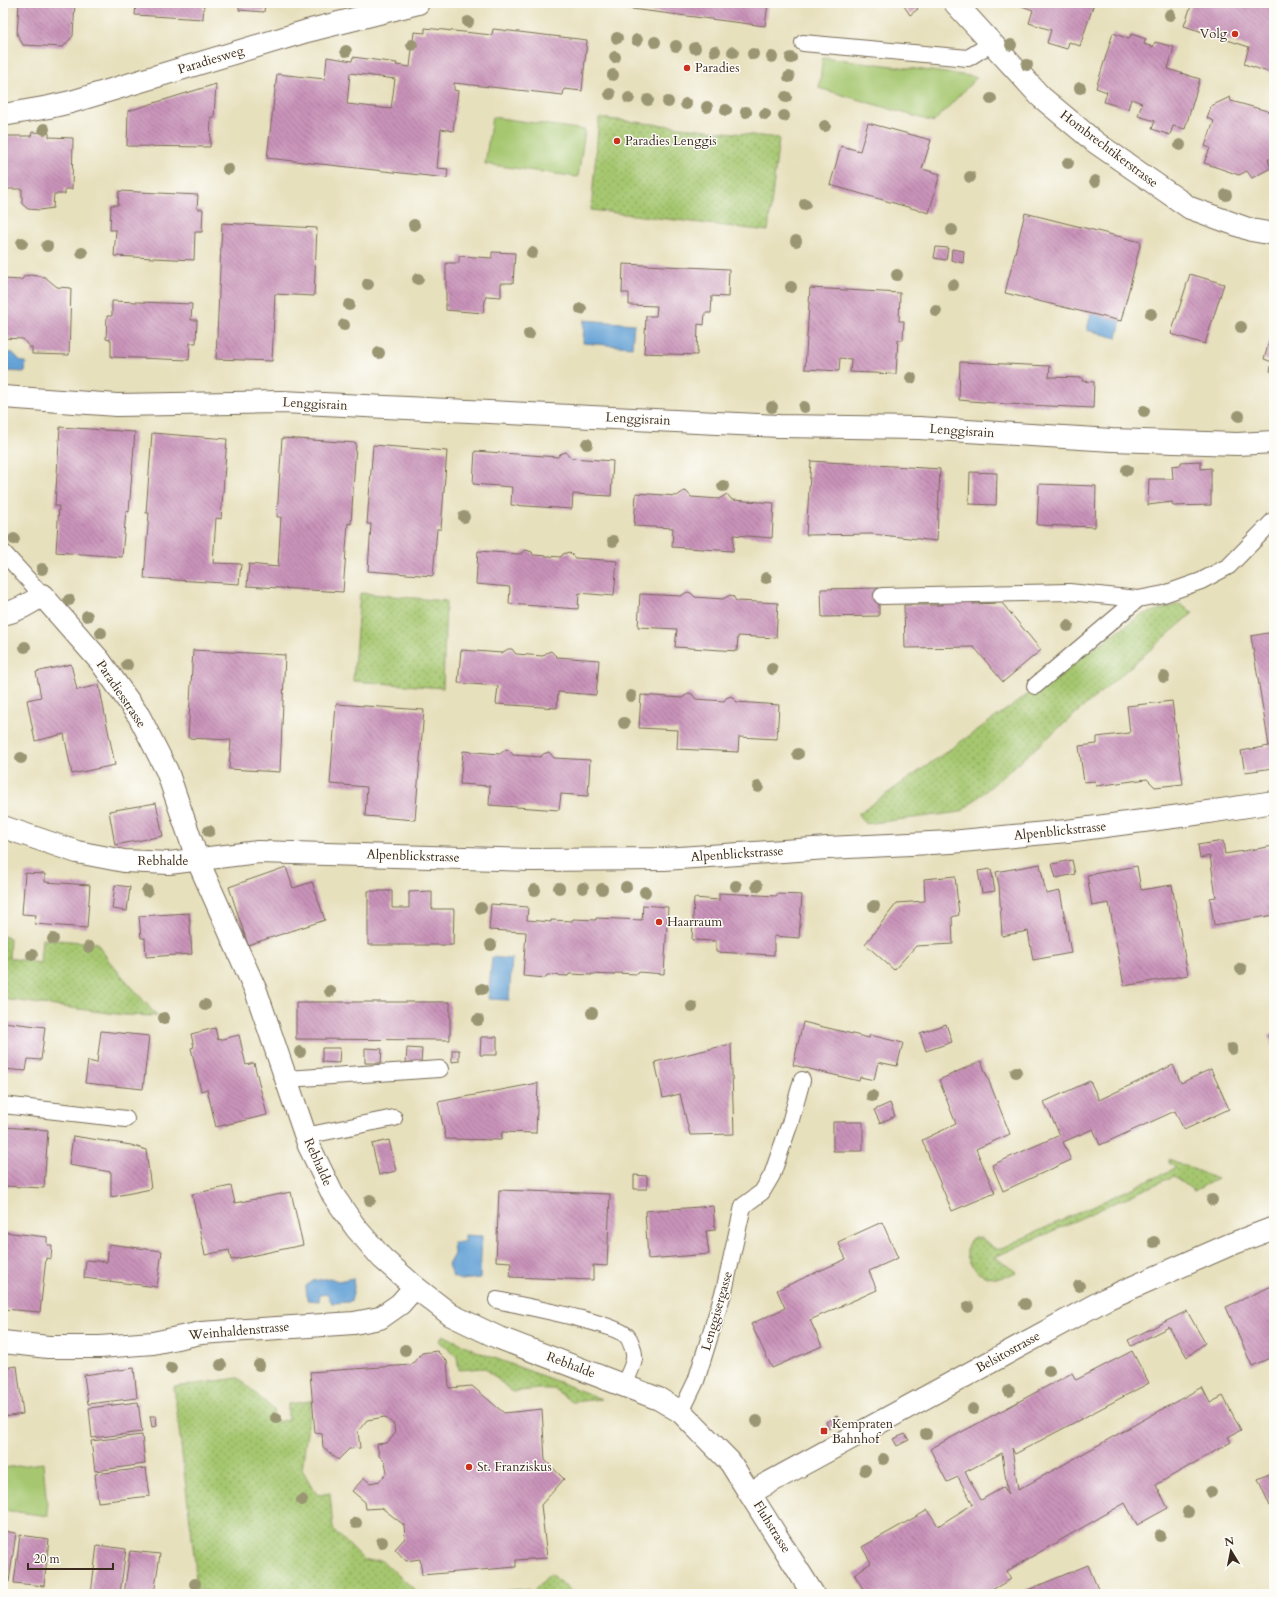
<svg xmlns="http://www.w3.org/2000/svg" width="1277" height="1597" font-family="Cardo,serif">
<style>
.grass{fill:url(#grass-dots);stroke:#707846}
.park{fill:#a6c76f;stroke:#707846}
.water{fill:#64a1d5;stroke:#50667a}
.building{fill:url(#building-back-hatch);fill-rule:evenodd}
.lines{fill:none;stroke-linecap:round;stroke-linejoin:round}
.service-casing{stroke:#776a56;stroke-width:18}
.minor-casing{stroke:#776a56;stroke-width:24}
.tertiary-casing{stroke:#776a56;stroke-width:24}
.service{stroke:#fff;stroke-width:16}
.minor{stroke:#fff;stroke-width:22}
.tertiary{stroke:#fff;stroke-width:22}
.tree{fill:#9a9673}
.poi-dot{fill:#c8321e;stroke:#fdfcf7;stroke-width:1.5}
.labels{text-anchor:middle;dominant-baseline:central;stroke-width:3;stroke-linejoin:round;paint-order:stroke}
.poi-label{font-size:13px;fill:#3b2a1e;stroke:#fdfcf7;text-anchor:start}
.street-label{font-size:13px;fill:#3b2a1e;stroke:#fdfcf7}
</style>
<defs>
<pattern id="grass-dots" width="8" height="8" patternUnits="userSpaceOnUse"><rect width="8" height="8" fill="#a6c76f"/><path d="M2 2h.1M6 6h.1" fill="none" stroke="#88a25b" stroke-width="1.8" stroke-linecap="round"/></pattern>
<pattern id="building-back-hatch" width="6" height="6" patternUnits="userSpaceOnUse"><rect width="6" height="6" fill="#c993b9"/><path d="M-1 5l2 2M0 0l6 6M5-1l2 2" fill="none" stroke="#a47896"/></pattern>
</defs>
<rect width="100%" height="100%" fill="#fdfcf7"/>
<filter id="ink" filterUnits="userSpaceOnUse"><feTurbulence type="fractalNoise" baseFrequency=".025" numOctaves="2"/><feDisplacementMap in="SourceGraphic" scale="8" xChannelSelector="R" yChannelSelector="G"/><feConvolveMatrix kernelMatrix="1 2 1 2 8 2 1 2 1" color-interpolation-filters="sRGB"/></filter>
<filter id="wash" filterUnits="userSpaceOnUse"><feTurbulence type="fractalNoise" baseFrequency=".012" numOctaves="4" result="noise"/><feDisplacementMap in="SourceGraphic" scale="16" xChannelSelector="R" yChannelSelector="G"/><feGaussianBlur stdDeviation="0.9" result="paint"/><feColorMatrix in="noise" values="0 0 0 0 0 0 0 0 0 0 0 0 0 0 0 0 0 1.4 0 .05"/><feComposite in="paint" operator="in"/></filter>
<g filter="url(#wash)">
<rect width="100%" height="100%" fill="#e7e0bd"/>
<path class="grass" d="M599 118 779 138 768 231 591 210Z
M360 593 446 601 443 688 353 681Z
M1180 604 1193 613 961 812 865 824 858 814 1141 615Z
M3 936 10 938 9 958 40 963 42 939 97 943 109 961 157 1016 124 1015 3 999Z
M1169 1159 1217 1179 1194 1191 1174 1176 995 1257 1016 1272C1010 1275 1004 1278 998 1278 977 1280 957 1255 972 1238H981L997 1250 1176 1168 1168 1162Z
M443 1335 481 1353 559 1382 601 1399 572 1402 554 1389H537L512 1392 485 1368 459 1370 457 1357 439 1341Z
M238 1378 273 1409 274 1422 288 1420V1404L311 1401 302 1469 312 1487 319 1495 330 1493 333 1529 365 1561 381 1560 415 1590V1594H220L196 1589 195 1563 174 1387Z
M550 1574 575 1594H455L528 1589 533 1592Z"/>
<path class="park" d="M823 57 977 77 934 122 819 88Z
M492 117 585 130 578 177 485 164Z
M43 1463 48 1516 3 1510V1468Z"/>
<path class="water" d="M1091 313 1121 321 1117 338 1087 330Z
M584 320 634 324 632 347 583 343Z
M3 352 13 353 22 362H26L25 372 3 371Z
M492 957 512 959 509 1000 488 999Z
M464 1235 482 1236 480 1278 461 1280 453 1277 448 1265 454 1254 453 1242H464Z
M330 1278 338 1281 353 1278 354 1288 351 1302 332 1303 327 1294 320 1295 319 1301 307 1300 306 1286 313 1281Z"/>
<g id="blocks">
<path class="building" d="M19 3H75L73 36 63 47 23 45 17 34Z
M136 3H204L203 19 135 15Z
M239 3H265L264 12 239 10Z
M585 3H768L765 26Z
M902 3H914L918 9 910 15Z
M1020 3H1094L1080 46 1069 42 1067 49 1047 43 1051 30 1029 23 1033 10 1019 5Z
M1192 3H1253L1262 6 1263 3H1274V74L1244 64 1249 47 1184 26Z
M425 28 492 35 493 29 587 40 582 91 564 89 563 95 454 83V90L458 91 453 131 441 129 437 168 448 169 447 178 267 158 277 74 325 79 327 57 352 61 353 57 397 63 396 65 410 67 414 32 425 33ZM350 73 395 79 391 109 347 104Z
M1113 33 1129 39 1131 34 1146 39 1144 44 1153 47 1155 42 1174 47 1168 69 1200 79 1185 129 1173 126 1170 135 1152 129 1155 121 1138 116 1142 103 1131 99 1128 109 1104 102 1107 92 1096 88Z
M216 84 214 117H211L210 147 127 146 128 111Z
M1230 97 1231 101 1271 112 1269 117 1274 118V156L1268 160 1271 168 1252 178 1247 171 1239 175 1204 163 1210 148 1205 146 1214 121 1207 118 1211 106Z
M868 123 931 140 922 169 940 174 929 213 830 185 841 146 860 151Z
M32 132 49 133V137L73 138 72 189H65V194H54L53 208 40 210 28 209 22 204V189H5L7 136H31Z
M119 191 198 195 197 209H203L202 232H195L194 260 114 256 116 230H110L111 205H118Z
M1025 213 1141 242 1121 321 1005 293Z
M222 223 317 228 314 296 275 294 272 361 216 359Z
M936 247 948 248 946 260 934 258Z
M952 249 964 251 963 263 951 260Z
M492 252 515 253 513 283H501V297L486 296 483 313 446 310V263H459V256L492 258Z
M623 264 729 269 728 297 712 296 711 313H705L704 325 698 324 697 355 644 353 646 316H656L657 306 629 305V293H622Z
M1190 274 1224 284 1205 344 1171 334Z
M30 275 45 277 57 287 71 288 69 355 32 354V347H29L23 339 3 338V279L21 280 25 276Z
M810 288 900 293 899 321H904L903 340H898L896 374 850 372 851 359 840 358 839 371 805 369Z
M112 301 192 304 191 320H197L196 343H190L189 360 111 357V340L106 339 107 316H112Z
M1270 339 1274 340V373L1270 371 1272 362 1264 359Z
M960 362 1050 366 1049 377 1083 378 1082 381 1094 382 1093 408 1006 404 959 400Z
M60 427 135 432 129 512 126 511 122 557 56 552 59 506H55Z
M152 433 227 439 221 519 216 518 213 563 241 564 239 584 144 578 149 513H146Z
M282 438 356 443 351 524 348 523 343 592 247 586 249 564 278 567 281 517H277Z
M373 445 447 451 441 529H437L433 576 368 571 371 524H367Z
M475 451 558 457 560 454 566 452 571 458 613 461 611 496 573 494 572 509 511 505 512 487 473 484Z
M811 461 940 469 937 541 872 534 806 535Z
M1201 461V469L1211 468V505L1173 506 1172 502 1148 505 1149 479H1173L1172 466 1181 465V462Z
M970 472 997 473 996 505 969 504Z
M1039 484 1096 486 1095 527 1037 525Z
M684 491 687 492 691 497 719 499 727 494 732 500 774 503 772 538 734 535 733 551 672 547 673 528 634 526 636 493 677 496Z
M526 550 532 552 533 555 561 557 563 554 569 552 575 558 617 561 614 596 579 593 578 609 509 604 510 587 476 584 478 551 520 554Z
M879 588V616L822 617 821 589Z
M687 592 691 593 695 597 723 599 730 595 733 596 736 601 778 603 776 638 738 636 737 651 675 647 677 629 638 627 640 594 681 596Z
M943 599H973V604L1002 603 1041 650 1003 682 974 647 905 648 904 605H943Z
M1274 632V768L1245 772 1241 751 1269 746 1251 636Z
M508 649H512L516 654 543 656 546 653 551 651 557 657 599 660 596 695 558 692 557 708 496 704 498 686 458 683 461 650 502 653Z
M193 650 285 655 280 772 229 769 231 740 188 738Z
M71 664 77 690 99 685 115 765 72 774 64 734 35 741 27 700 41 697 36 672Z
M689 693 692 694 696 699 724 701 726 698 731 696 737 702 779 705 777 739 739 737 738 752 677 749 678 730 639 728 641 695 682 698Z
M1172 701 1183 784 1155 787 1147 779 1096 786 1095 781 1084 782 1079 746 1097 744V737L1130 733 1127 706Z
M336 704 424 710 415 820 365 816 367 787 330 784Z
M506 749 509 750 513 755 541 757 543 754 549 752 554 758 590 760 588 796 561 794 559 810 489 805 490 786 460 784 463 751 500 754Z
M156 803 163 836 115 845 109 811Z
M1223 841 1225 854 1274 846V915L1214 925 1210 898 1216 897 1210 856 1200 858 1198 845Z
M1072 860 1075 874 1056 878 1052 864Z
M1040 864 1046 894 1060 891 1071 953 1033 960 1028 931 1002 936 999 885 996 872Z
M1137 866 1141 890 1172 885 1188 975 1124 986 1109 903 1092 906 1087 875Z
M286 867 293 888 312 882 325 920 248 945 229 887Z
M991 869 995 891 982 893 978 871Z
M25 873 45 874V882L90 885 87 928 35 924 36 915 22 914Z
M955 876 959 915 952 917 953 944 916 946 894 970 865 944 897 903 925 901 924 879Z
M115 885 130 887 127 911 112 909Z
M368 891H392V908H409V892L432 891V909H454L453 945H368Z
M719 893 777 896V894L802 895 799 938 774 936V955L716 952V941L692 940 694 898 719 900Z
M491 904 528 907 527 920 551 922V920L572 921 573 919 596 920V918L642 920 643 905 668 907 664 974 638 972V974L615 973 614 975 591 974 592 975 569 974 568 976 547 975 546 978 523 976 526 932 489 930Z
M189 913 192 954 146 957 145 938H141L139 916Z
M296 1002H450V1040L296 1039Z
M3 1022 45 1027 41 1060 28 1059 26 1071 3 1069Z
M803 1022 869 1038 870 1035 903 1043 897 1066 878 1062 874 1080 860 1077 859 1081 793 1065Z
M946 1024 952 1042 926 1051 920 1033Z
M215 1028 218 1040 239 1035 246 1065 254 1063 267 1115 216 1127 207 1089 201 1091 191 1048 194 1047 191 1034Z
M101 1031 149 1036 143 1089 85 1083 88 1061 97 1063Z
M1274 1032V1048L1268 1035Z
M481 1037H497V1055H480Z
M731 1044 734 1134 690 1135 680 1094 663 1098 655 1062Z
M322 1048H340L339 1063 322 1062Z
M365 1048 382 1049 381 1063H365Z
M407 1048 422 1049 421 1064 406 1063Z
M452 1050H459V1061L452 1062Z
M981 1061 1010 1134 976 1149 995 1193 952 1211 922 1140 956 1124 939 1080Z
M1173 1065 1181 1083 1211 1069 1229 1109 1184 1130 1175 1111 1100 1145 1093 1129 1063 1142 1071 1160 1003 1191 992 1165 1060 1135 1044 1102 1090 1081 1099 1100Z
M538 1083 536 1133 502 1132 501 1140 446 1139 438 1102Z
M890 1103 895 1116 880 1123 874 1110Z
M833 1122H863V1151H833Z
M3 1127 48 1130 44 1188 3 1186Z
M73 1136 131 1145 146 1150 151 1189 111 1197V1172L69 1165Z
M389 1140 396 1171 379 1175 372 1144Z
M634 1175 647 1176V1189H634Z
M231 1186 235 1203 291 1192 303 1245 231 1260 229 1250 205 1255 192 1194Z
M499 1190 610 1194 607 1266 593 1265V1280L510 1277 511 1262 496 1261Z
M713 1206 715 1230 706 1231 709 1254 648 1259 645 1211Z
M882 1222 898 1258 869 1271 877 1290 810 1320 822 1346 772 1368 751 1324 785 1308 777 1290 846 1259 838 1242Z
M3 1232 47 1237V1245H52L51 1259 46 1258 40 1312 3 1309Z
M109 1244 162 1251 157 1287 84 1278 86 1260 107 1262Z
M1274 1285V1356L1252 1366 1226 1307Z
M1187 1311 1205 1343 1187 1357 1169 1327 1131 1346 1128 1340Z
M437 1351 447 1361 449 1388 472 1386 504 1413 542 1409 545 1460 564 1479 541 1505 547 1558 516 1560V1567L422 1575 420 1559 406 1561 395 1549 405 1538 404 1525 382 1508 366 1509 365 1502 352 1491 364 1478 370 1483 380 1481 387 1472 385 1462 379 1456 377 1444 387 1443 395 1434 394 1425 385 1417 367 1420 358 1431 360 1448 349 1449 338 1460 323 1447 322 1434 315 1433 310 1372 411 1365 422 1353Z
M1132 1351 1149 1383 1015 1454 1012 1448 1018 1490 1202 1387 1210 1403 1223 1396 1241 1430 1228 1437 1231 1442 1156 1485 1168 1508 1137 1525 1125 1503 1007 1571 1011 1579 985 1594H866L854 1574 871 1563 862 1547 928 1510 938 1526 973 1504 958 1477 947 1482 930 1449 1072 1373 1076 1380ZM1002 1453 1008 1495 1004 1487 981 1500 965 1472Z
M17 1366 23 1414 3 1417V1368Z
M134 1368 137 1398 88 1404 84 1375Z
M138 1402 142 1432 92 1438 89 1408Z
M150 1416H156L157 1426 152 1427Z
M837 1416 840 1423 829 1429 826 1422Z
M905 1434 909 1440 897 1446 893 1439Z
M142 1435 145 1464 95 1471 91 1441Z
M146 1468 150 1496 98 1502 95 1474Z
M1274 1472V1515L1258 1479Z
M3 1531 16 1533 9 1582 3 1581Z
M20 1535 49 1539 44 1586 14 1583Z
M97 1545 126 1549 120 1594H91Z
M130 1551 160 1554 154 1594H124Z
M1088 1565 1100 1594H1018Z"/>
</g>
</g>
<g filter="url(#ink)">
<use href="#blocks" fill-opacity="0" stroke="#776a56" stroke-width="1"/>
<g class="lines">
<g class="service-casing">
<path id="service" d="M803 43 968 58 992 43
M3 552 42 595
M882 596 1069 592 1138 599 1164 594 1201 581 1229 566 1274 520
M1035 686 1138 599
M286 1079 440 1069
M3 1105 126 1119
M305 1136 394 1118
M497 1300C522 1306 612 1322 627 1336 631 1341 635 1353 634 1359 633 1367 627 1377 624 1385
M681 1412 696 1381 725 1287 743 1206 762 1192 772 1175 790 1123 802 1080"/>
</g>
<g class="minor-casing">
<path id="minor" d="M3 115 49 107 71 102 307 31 418 3
M3 397 117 405 282 402 779 426 919 428 1112 440 1237 444 1274 442
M3 614C18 611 30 604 42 595L100 661 139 716 167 771 198 861 256 991 309 1146 333 1195 356 1228 382 1258 415 1287 451 1315 497 1337 659 1399 681 1412 730 1462 813 1594
M3 827 77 852 124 861 169 863 258 852 532 860 664 859 828 848 951 842 1067 831 1188 815 1274 802
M3 1342 48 1347H100L153 1343 201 1333 354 1323 380 1318 400 1304 415 1287
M750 1493 1106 1299 1229 1245 1274 1228"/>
</g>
<g class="tertiary-casing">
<path id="tertiary" d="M955 3 1041 97 1095 142 1190 208 1251 230 1274 234"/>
</g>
<use href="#service" class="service"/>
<use href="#minor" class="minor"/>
<use href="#tertiary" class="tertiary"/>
</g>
<g class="tree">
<circle cx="1170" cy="15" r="6"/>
<circle cx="468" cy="22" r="6"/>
<circle cx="617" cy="38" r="6"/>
<circle cx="637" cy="40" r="6"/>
<circle cx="655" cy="42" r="6"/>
<circle cx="412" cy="45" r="6"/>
<circle cx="1011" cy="45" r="6"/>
<circle cx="676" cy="46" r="6"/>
<circle cx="695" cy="48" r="6"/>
<circle cx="346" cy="51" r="6"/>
<circle cx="715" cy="51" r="6"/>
<circle cx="733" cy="52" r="6"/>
<circle cx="753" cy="54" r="6"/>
<circle cx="615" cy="57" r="6"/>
<circle cx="772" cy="57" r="6"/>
<circle cx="791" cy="58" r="6"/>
<circle cx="1027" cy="65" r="6"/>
<circle cx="613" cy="75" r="6"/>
<circle cx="789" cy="77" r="6"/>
<circle cx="1080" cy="88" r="6"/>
<circle cx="610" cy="94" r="6"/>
<circle cx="786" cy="97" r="6"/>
<circle cx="629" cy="98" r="6"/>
<circle cx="991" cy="99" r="6"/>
<circle cx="648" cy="100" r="6"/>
<circle cx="668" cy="102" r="6"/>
<circle cx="686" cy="104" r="6"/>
<circle cx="707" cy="107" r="6"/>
<circle cx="726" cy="110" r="6"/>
<circle cx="746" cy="112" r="6"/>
<circle cx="765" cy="114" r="6"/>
<circle cx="784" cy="116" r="6"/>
<circle cx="825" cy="126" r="6"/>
<circle cx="44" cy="129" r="6"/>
<circle cx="1180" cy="145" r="6"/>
<circle cx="1068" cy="163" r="6"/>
<circle cx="228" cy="169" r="6"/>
<circle cx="970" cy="177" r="6"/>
<circle cx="1095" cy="181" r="6"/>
<circle cx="1226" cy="195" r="6"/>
<circle cx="805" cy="204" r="6"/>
<circle cx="414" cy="225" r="6"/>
<circle cx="952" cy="230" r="6"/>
<circle cx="796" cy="241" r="6"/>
<circle cx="22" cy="243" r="6"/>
<circle cx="47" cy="246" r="6"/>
<circle cx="82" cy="253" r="6"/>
<circle cx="532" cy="253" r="6"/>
<circle cx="897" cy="275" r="6"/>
<circle cx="418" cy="279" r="6"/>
<circle cx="368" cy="284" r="6"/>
<circle cx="953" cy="285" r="6"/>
<circle cx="791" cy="287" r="6"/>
<circle cx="349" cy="305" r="6"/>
<circle cx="581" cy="309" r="6"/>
<circle cx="936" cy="311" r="6"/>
<circle cx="1151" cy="314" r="6"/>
<circle cx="344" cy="325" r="6"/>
<circle cx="1241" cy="327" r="6"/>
<circle cx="529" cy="334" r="6"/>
<circle cx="379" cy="353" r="6"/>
<circle cx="911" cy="378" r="6"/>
<circle cx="772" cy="407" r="6"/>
<circle cx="804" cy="407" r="6"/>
<circle cx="1144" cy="411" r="6"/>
<circle cx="1239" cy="416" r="6"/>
<circle cx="587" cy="444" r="6"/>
<circle cx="1127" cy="470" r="6"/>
<circle cx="723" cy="486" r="6"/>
<circle cx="464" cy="517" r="6"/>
<circle cx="14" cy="539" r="6"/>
<circle cx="613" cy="541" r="6"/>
<circle cx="42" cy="569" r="6"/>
<circle cx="766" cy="578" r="6"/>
<circle cx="69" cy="600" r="6"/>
<circle cx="87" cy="616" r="6"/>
<circle cx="1068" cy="626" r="6"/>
<circle cx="101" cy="633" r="6"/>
<circle cx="25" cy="647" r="6"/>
<circle cx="127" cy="665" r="6"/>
<circle cx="772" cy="669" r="6"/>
<circle cx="1164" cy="677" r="6"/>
<circle cx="631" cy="696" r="6"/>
<circle cx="624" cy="723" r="6"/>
<circle cx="798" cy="754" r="6"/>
<circle cx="21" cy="758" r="6"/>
<circle cx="758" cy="787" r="6"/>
<circle cx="209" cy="831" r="6"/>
<circle cx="736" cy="886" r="6"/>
<circle cx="757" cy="886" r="6"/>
<circle cx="626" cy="887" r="6"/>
<circle cx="559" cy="888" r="6"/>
<circle cx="583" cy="888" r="6"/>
<circle cx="602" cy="889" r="6"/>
<circle cx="535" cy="890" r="6"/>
<circle cx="147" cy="891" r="6"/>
<circle cx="645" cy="892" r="6"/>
<circle cx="874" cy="906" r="6"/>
<circle cx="481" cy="908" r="6"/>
<circle cx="53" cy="939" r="6"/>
<circle cx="491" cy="945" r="6"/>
<circle cx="89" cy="947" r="6"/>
<circle cx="32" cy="955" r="6"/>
<circle cx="1241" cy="969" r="6"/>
<circle cx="482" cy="989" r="6"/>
<circle cx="330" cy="991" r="6"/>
<circle cx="205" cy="1005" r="6"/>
<circle cx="692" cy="1007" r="6"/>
<circle cx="592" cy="1013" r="6"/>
<circle cx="164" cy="1018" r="6"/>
<circle cx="478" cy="1020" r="6"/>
<circle cx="1232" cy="1049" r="6"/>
<circle cx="300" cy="1052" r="6"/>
<circle cx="1016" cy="1072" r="6"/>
<circle cx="872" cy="1096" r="6"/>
<circle cx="370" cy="1200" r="6"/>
<circle cx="1212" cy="1200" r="6"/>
<circle cx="1154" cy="1242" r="6"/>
<circle cx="1079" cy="1286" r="6"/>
<circle cx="1025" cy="1304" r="6"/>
<circle cx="968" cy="1307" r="6"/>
<circle cx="405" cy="1350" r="6"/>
<circle cx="221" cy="1365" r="6"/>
<circle cx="259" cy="1365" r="6"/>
<circle cx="171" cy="1368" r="6"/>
<circle cx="1049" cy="1371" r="6"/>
<circle cx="1009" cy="1391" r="6"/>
<circle cx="973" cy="1409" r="6"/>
<circle cx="276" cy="1418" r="6"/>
<circle cx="757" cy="1421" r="6"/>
<circle cx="926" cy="1434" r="6"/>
<circle cx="883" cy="1459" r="6"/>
<circle cx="865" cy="1470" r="6"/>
<circle cx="1211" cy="1492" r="6"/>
<circle cx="302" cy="1500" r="6"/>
<circle cx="1188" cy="1512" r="6"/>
<circle cx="356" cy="1523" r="6"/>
<circle cx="1160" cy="1536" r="6"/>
<circle cx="382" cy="1542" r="6"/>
<circle cx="195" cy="1584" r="6"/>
</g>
</g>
<g class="poi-dot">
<circle cx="1235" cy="34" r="4"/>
<circle cx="687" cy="68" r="4"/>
<circle cx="617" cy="141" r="4"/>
<circle cx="659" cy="922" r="4"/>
<rect x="820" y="1427" width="8" height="8" rx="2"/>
<circle cx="469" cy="1467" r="4"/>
</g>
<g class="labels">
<g class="poi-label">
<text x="1227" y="34" text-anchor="end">Volg</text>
<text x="695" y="68">Paradies</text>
<text x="625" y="141">Paradies Lenggis</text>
<text x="667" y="922">Haarraum</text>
<text x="832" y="1424">Kempraten<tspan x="832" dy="15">Bahnhof</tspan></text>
<text x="477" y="1467">St. Franziskus</text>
</g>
<g class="street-label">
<text transform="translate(211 60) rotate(-17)">Paradiesweg</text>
<text transform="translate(1109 149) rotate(37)">Hombrechtikerstrasse</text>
<text transform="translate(315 404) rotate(3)">Lenggisrain</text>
<text transform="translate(638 419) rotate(3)">Lenggisrain</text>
<text transform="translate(962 431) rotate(4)">Lenggisrain</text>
<text transform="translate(121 694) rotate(56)">Paradiesstrasse</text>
<text transform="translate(1060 831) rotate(-6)">Alpenblickstrasse</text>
<text transform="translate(737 854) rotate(-4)">Alpenblickstrasse</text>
<text transform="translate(413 856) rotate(2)">Alpenblickstrasse</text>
<text x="163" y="861">Rebhalde</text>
<text transform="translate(318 1162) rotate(66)">Rebhalde</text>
<text transform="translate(717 1311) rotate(-74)">Lenggisergasse</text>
<text transform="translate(239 1331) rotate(-5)">Weinhaldenstrasse</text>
<text transform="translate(1008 1352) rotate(-29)">Belsitostrasse</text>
<text transform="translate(571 1365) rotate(21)">Rebhalde</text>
<text transform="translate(772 1527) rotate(58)">Fluhstrasse</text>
</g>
</g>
<rect width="1277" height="1597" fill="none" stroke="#fdfcf7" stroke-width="16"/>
<g transform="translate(1231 1551) rotate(350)" stroke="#fdfcf7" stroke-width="3" paint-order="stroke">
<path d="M0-3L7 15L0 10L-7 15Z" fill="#3b2a1e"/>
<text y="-6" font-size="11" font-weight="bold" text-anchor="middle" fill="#3b2a1e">N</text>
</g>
<path d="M28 1563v6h85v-6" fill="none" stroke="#3b2a1e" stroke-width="2"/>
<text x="34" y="1563" font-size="12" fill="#3b2a1e" stroke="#fdfcf7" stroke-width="3" paint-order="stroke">20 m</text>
</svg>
